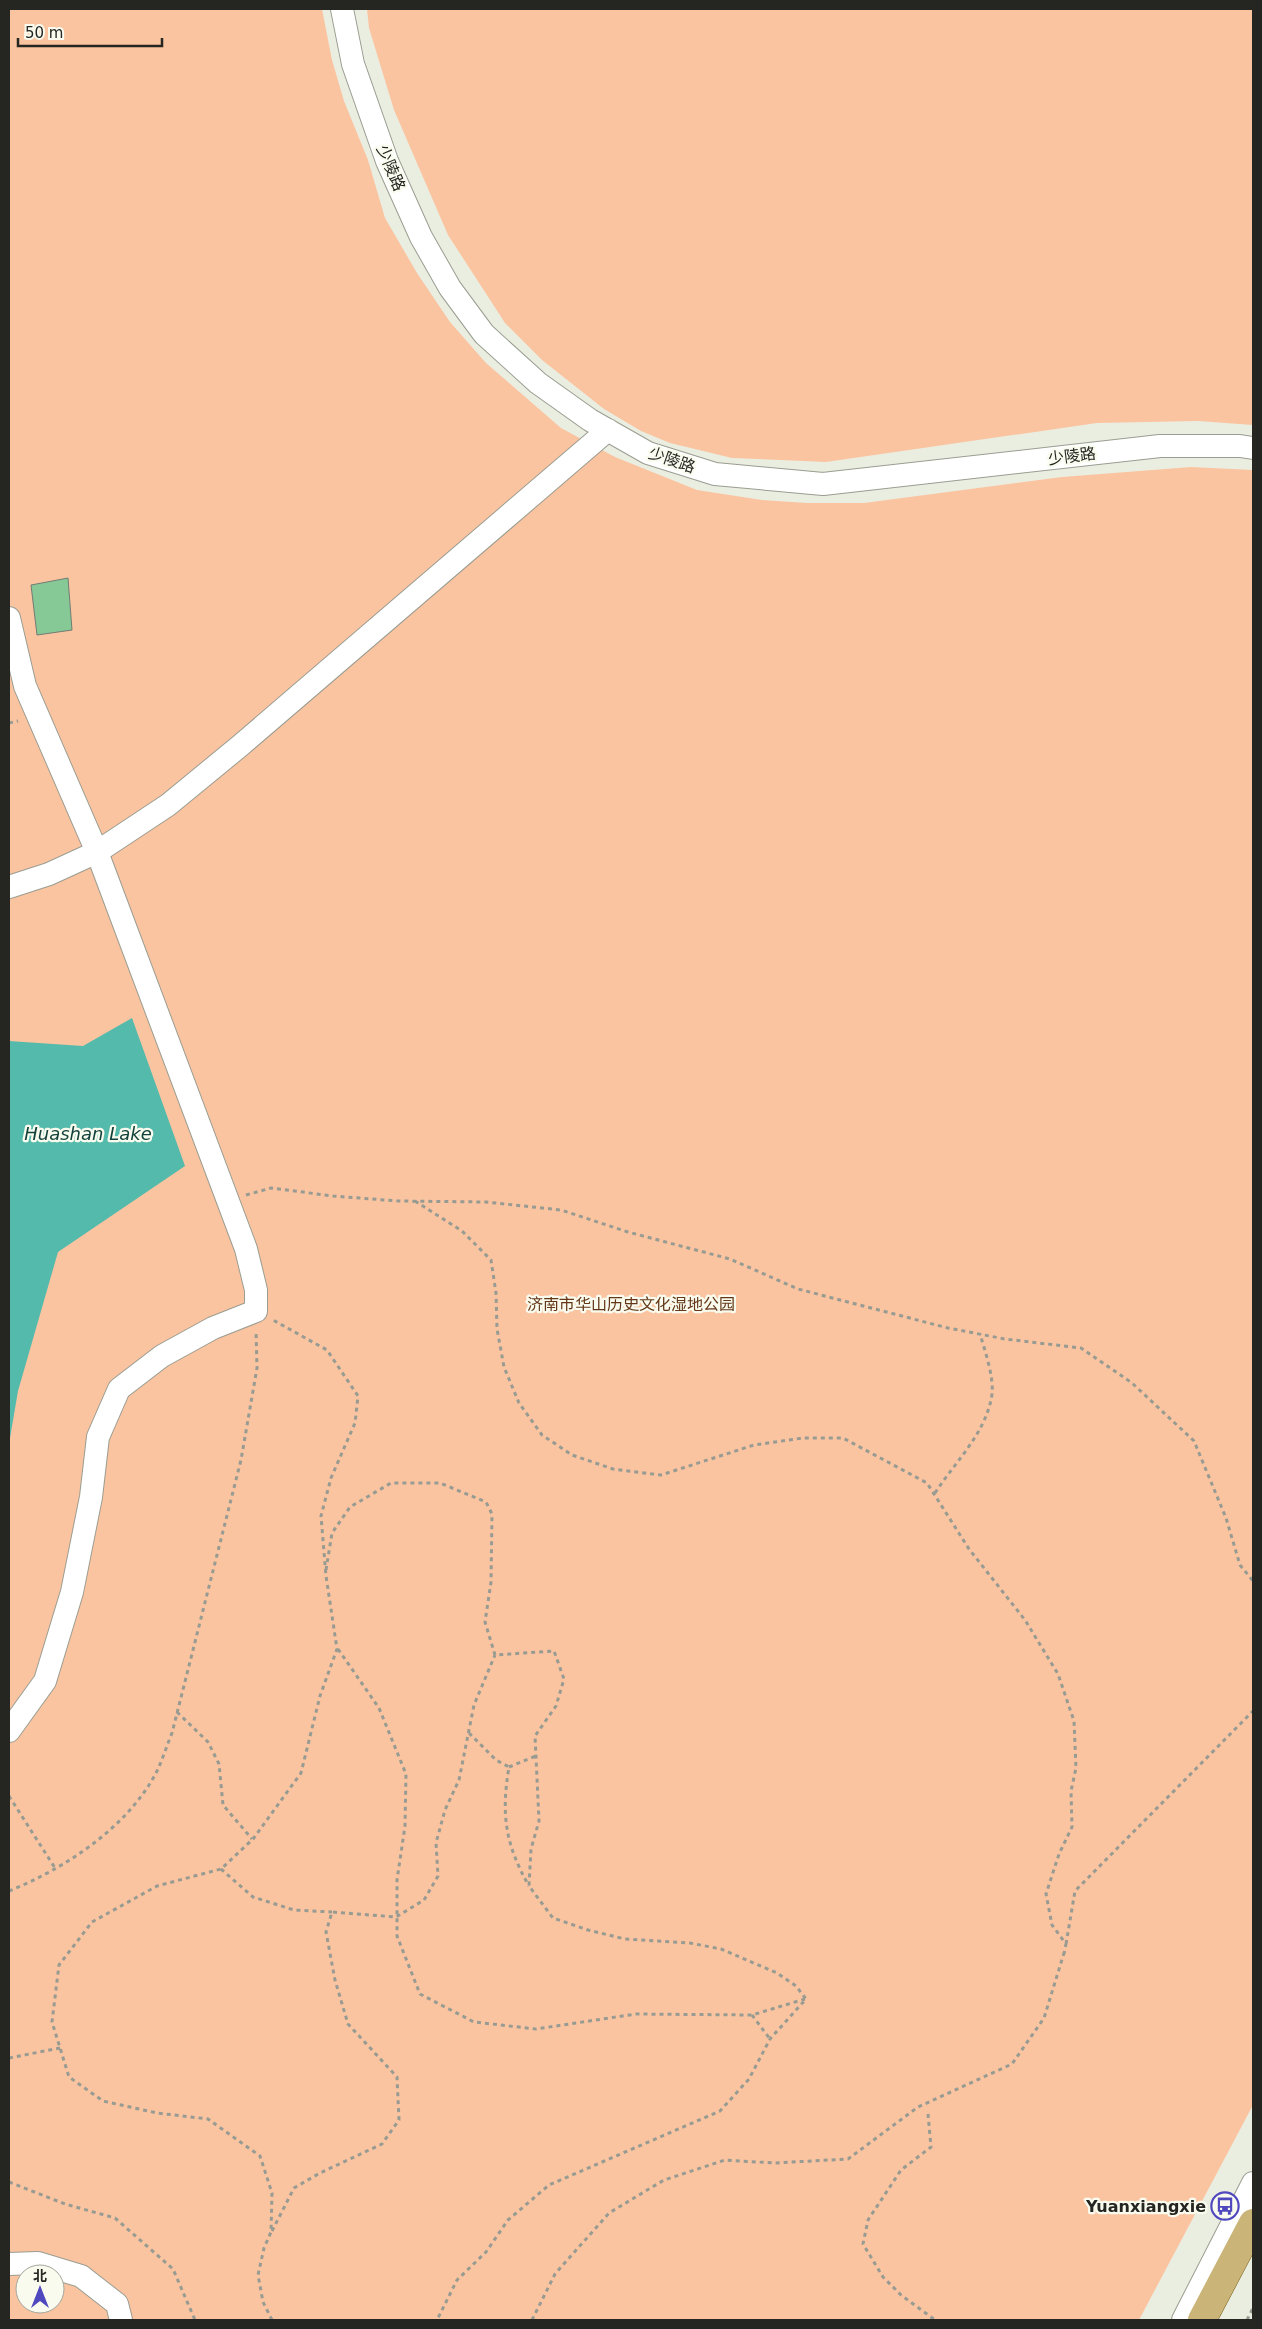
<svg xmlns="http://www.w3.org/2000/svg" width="1262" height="2329" font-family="'DejaVu Sans','Noto Sans SC',sans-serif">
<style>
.green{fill:#fbc4a1;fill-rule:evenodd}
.water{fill:#53baac}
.building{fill:#86c896;stroke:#717c73}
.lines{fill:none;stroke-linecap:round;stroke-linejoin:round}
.minor-casing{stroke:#9a9d91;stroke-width:24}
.major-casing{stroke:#7a621f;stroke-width:29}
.path{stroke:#989b91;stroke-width:3;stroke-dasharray:4 4;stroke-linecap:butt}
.minor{stroke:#fff;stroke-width:22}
.major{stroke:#cab478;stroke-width:28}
.labels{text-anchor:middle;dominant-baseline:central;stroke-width:4.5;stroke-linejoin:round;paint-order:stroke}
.street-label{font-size:16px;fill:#252621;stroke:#f8fbee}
.park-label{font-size:16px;fill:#633717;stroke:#f8fbee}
.poi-label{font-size:16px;font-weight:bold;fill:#252621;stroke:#f8fbee;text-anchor:end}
.water-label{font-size:18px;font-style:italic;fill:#13423c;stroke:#f8fbee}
</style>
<rect width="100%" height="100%" fill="#eaeee1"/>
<path class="green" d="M9 9H322L332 60 344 101 368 160 385 218 417 273 450 322 486 363 561 428 615 457 697 490 762 500 807 503H864L1062 477 1191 467 1253 470V2105L1139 2320H9ZM25 2274H55V2304H25Z
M367 9H1253V425L1198 421 1097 423 826 462 732 458 670 443 641 431 604 409 542 360 505 323 448 235 394 110 369 28Z"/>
<path class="water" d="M132 1018 185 1166 58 1252 18 1391 9 1444V1041L83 1046Z"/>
<path class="building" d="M68 578 72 630 37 635 31 585Z"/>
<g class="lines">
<g class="minor-casing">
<path id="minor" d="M342 9 353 64 387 161 421 237 450 288 484 334 538 383 590 420 648 453 715 474 823 484 1160 446H1240L1253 448
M9 618 25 686 97 852 246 1249 256 1290V1311L213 1328 162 1356 119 1389 98 1437 91 1497 72 1592 45 1681 9 1731
M9 887 49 874 97 852 168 805 241 745 608 430
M9 2264 38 2263 81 2276 117 2304 121 2320
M1183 2320 1253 2183"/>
</g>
<g class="major-casing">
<path id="major" d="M1202 2320 1253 2223"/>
</g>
<path class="path" d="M9 723 18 721
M246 1195 271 1188 333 1196 398 1201 486 1202 561 1210 628 1232 730 1259 798 1289 948 1328 1005 1339 1081 1348 1132 1383 1194 1441 1226 1518 1240 1565 1253 1581
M415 1201 462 1231 491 1260 496 1293 497 1329 504 1367 519 1403 542 1435 572 1455 613 1469 661 1475 754 1445 803 1438H843L927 1483 969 1549 1025 1620 1058 1674 1074 1721 1076 1768 1071 1791 1072 1827 1059 1854 1046 1894 1052 1925 1066 1944 1064 1954
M935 1493C955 1462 987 1432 992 1394 994 1377 985 1351 980 1334
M326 1570 332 1533 350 1507 391 1483H440L486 1502 492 1514 491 1582 485 1622 495 1655 554 1651 564 1679 556 1706 535 1736 539 1821 531 1849 529 1886 553 1918 588 1930 625 1939 690 1943 721 1949 777 1973 796 1986 806 1999 770 2039 749 2079 720 2111 549 2185 508 2220 486 2252 457 2280 437 2320
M338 1649 379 1708 406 1774 405 1826 397 1880V1936L420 1994 474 2022 536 2029 636 2014 752 2015 805 1999
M177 1712 208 1742 219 1764 223 1805 252 1839
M469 1733 496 1760 509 1767C501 1814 505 1844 529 1886
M509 1767 536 1756
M9 1796 55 1868
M221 1869 253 1897 294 1910 332 1912
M9 1891C66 1868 130 1826 158 1769 163 1758 167 1745 172 1733L241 1460 257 1368 256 1331
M1066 1944 1075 1891 1253 1711
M752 2015 770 2039
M9 2058 60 2048
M928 2114 931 2147 901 2170 868 2220 863 2244 883 2277 901 2295 935 2320
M9 2182 65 2204 115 2218 173 2269 195 2320
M272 2231 294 2188 320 2173 382 2144 399 2120 397 2077 348 2024 335 1980 326 1932 332 1912 396 1917 424 1900 438 1876 436 1843 445 1810 459 1780 474 1705 495 1655
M272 2320 263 2302 258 2275 264 2248 271 2232 272 2193 260 2156 208 2119 157 2113 103 2101 69 2077 52 2022 59 1965 92 1922 157 1886 221 1869 253 1839 301 1773 320 1696 337 1649 326 1576 321 1516 331 1478 355 1423 358 1396 327 1350 273 1320
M532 2320 555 2274 609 2213 664 2180 725 2160 774 2163 848 2159 918 2107 1012 2064 1044 2018 1064 1953
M1247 2320 1253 2308"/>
<use href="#minor" class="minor"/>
<use href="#major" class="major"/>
</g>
<defs>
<g id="bus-ring" transform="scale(1.4375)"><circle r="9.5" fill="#f8fbee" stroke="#5048bf" stroke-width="1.5"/><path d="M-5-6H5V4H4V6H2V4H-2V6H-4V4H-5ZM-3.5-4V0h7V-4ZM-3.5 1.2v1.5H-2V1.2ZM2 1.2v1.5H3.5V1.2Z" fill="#5048bf"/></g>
</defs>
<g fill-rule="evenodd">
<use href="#bus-ring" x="1225" y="2206"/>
</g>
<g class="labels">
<g class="street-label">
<text transform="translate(391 168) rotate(67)">少陵路</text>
<text transform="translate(1072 456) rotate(-7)">少陵路</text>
<text transform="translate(672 460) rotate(19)">少陵路</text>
</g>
<g class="park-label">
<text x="631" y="1304">济南市华山历史文化湿地公园</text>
</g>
<g class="poi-label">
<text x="1206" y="2206">Yuanxiangxie</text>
</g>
<g class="water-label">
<text x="88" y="1133">Huashan Lake</text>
</g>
</g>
<rect width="1262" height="2329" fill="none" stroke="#252621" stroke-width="20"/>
<g transform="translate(40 2289)"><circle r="24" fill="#f8fbee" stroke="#a4a69c"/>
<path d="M0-4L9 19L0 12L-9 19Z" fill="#5048bf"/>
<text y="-8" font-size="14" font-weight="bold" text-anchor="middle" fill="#252621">北</text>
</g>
<path d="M18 38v8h144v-8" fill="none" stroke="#252621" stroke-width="2.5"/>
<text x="25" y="38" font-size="15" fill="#252621" stroke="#f8fbee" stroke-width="4" paint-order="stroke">50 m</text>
</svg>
